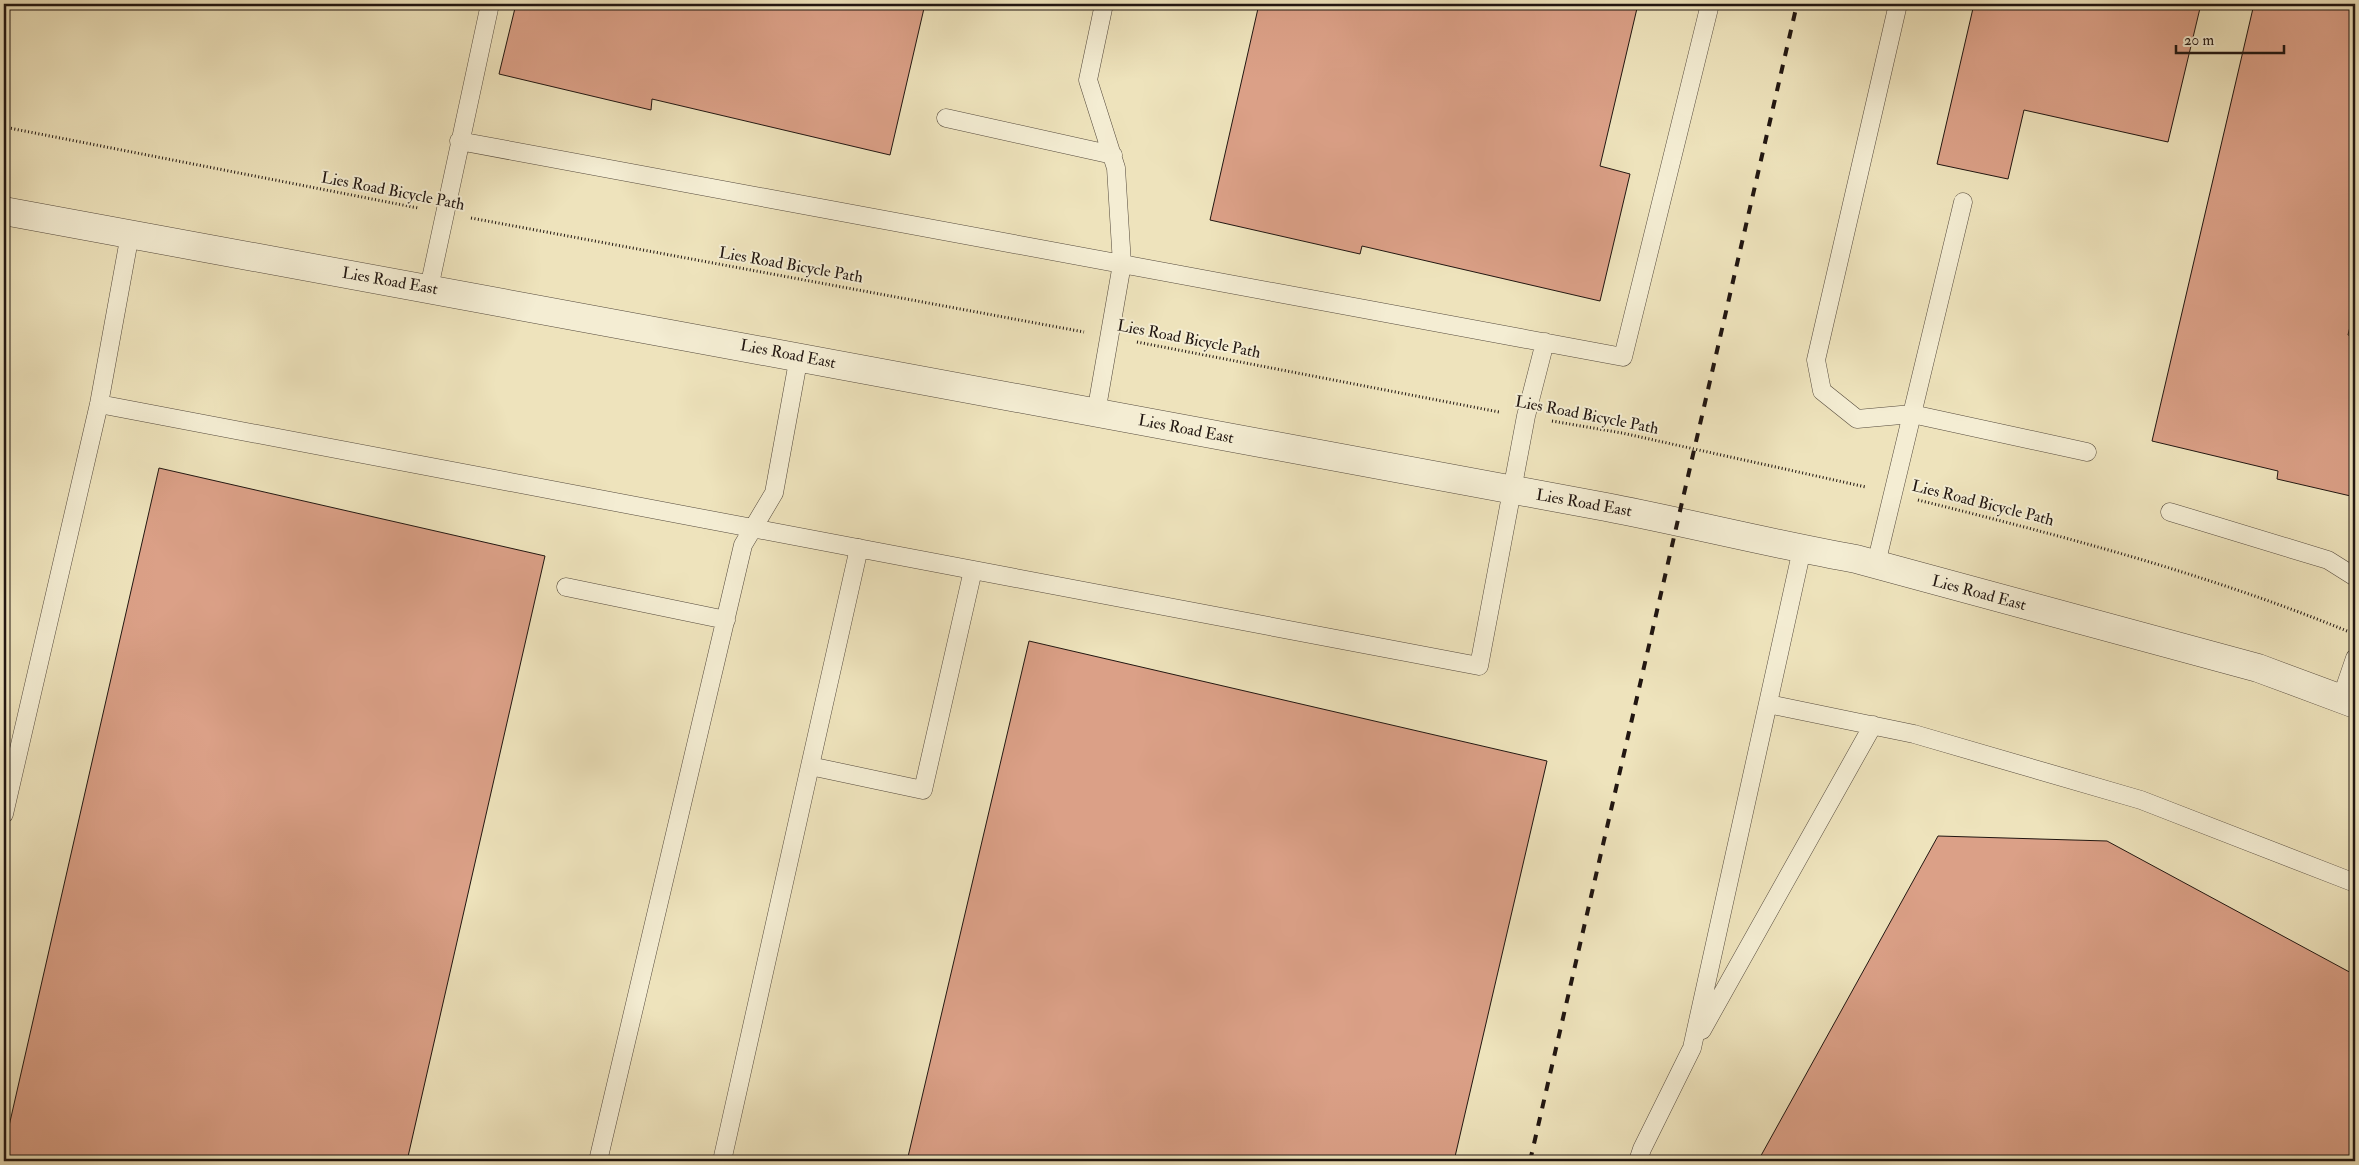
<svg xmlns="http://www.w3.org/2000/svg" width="2359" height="1165" font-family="'IM FELL Double Pica',serif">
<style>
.building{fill:#dba087;stroke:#211611}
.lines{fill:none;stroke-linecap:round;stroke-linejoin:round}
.service-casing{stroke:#54493c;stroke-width:19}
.minor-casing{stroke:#54493c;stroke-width:29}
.path{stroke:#211611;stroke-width:3;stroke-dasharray:1 2.5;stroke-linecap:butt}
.service{stroke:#f4edd3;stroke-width:18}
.minor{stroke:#f4edd3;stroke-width:28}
.rail{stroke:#211611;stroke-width:4;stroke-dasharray:9 9;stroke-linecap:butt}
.labels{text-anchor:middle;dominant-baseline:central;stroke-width:4;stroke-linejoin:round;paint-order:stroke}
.street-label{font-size:16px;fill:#211611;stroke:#f4edd3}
</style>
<rect width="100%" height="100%" fill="#eee3bc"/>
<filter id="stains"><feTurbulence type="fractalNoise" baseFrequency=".004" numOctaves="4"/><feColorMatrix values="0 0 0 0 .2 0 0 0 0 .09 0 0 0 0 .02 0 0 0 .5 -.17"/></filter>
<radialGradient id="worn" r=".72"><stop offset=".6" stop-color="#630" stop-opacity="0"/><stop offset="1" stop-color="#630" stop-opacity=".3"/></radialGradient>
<path class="building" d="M516 4H925L890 155 652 99 651 110 499 74Z
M1259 4H1638L1600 166 1630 174 1600 301 1362 246 1360 254 1210 220Z
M1974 4H2201L2168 142 2024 110 2008 179 1937 164Z
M2254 4H2355V305L2348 335 2355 337V497L2277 479 2278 471 2152 441Z
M159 468 545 556 407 1161H4V1148Z
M1029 641 1547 761 1454 1161H907Z
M1938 836 2107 841 2355 975V1161H1758Z"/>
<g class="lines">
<g class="service-casing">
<path id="service" d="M1898 4 1816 360 1822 391 1857 419 1912 414 2087 452
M946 118 1113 155
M459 141 1623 357 1710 4
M429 288 490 4
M99 404 1479 666 1526 416 1545 342
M1096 413 1122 264 1116 168 1088 80 1104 4
M2170 512 2328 560 2355 577
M859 548 810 766 923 790 973 570
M1876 564 1963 202
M566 587 726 620
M2341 699 2355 658
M1768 704 1914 734 2141 800 2355 883
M4 814 99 404 130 234
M1702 1030 1873 725
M598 1161 743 545 774 493 799 356
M722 1161 810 766
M1638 1161 1642 1149 1692 1048 1802 549"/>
</g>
<g class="minor-casing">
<path id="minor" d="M4 211C538 310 1072 407 1606 507 1689 523 1772 544 1856 559L2258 668 2355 704"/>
</g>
<path class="path" d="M4 127 418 208
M471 218 1084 332
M1137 342 1499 412
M1552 421 1622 433 1866 487
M1918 500C2063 536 2208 574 2347 631"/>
<use href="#service" class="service"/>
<use href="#minor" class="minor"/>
<path class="rail" d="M1530 1161 1797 4"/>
</g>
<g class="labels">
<g class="street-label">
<text transform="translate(393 191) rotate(11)">Lies Road Bicycle Path</text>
<text transform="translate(791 265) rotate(10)">Lies Road Bicycle Path</text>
<text transform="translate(390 281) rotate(10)">Lies Road East</text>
<text transform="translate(1189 339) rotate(11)">Lies Road Bicycle Path</text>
<text transform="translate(788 354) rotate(11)">Lies Road East</text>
<text transform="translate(1587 415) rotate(11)">Lies Road Bicycle Path</text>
<text transform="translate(1186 429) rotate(11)">Lies Road East</text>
<text transform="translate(1584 503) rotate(10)">Lies Road East</text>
<text transform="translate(1983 503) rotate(14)">Lies Road Bicycle Path</text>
<text transform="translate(1979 593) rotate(15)">Lies Road East</text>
</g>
</g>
<rect width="2359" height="1165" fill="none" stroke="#eee3bc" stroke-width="20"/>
<rect x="5" y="5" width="2349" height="1155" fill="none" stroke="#211611" stroke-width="2.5"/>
<rect x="10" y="10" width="2339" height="1145" fill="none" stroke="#211611"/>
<path d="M2176 45v8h108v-8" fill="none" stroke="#211611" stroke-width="2.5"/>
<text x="2184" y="45" font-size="15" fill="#211611" stroke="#f4edd3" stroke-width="4" paint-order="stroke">20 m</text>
<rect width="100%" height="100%" filter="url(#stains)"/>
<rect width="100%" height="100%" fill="url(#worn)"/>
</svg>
